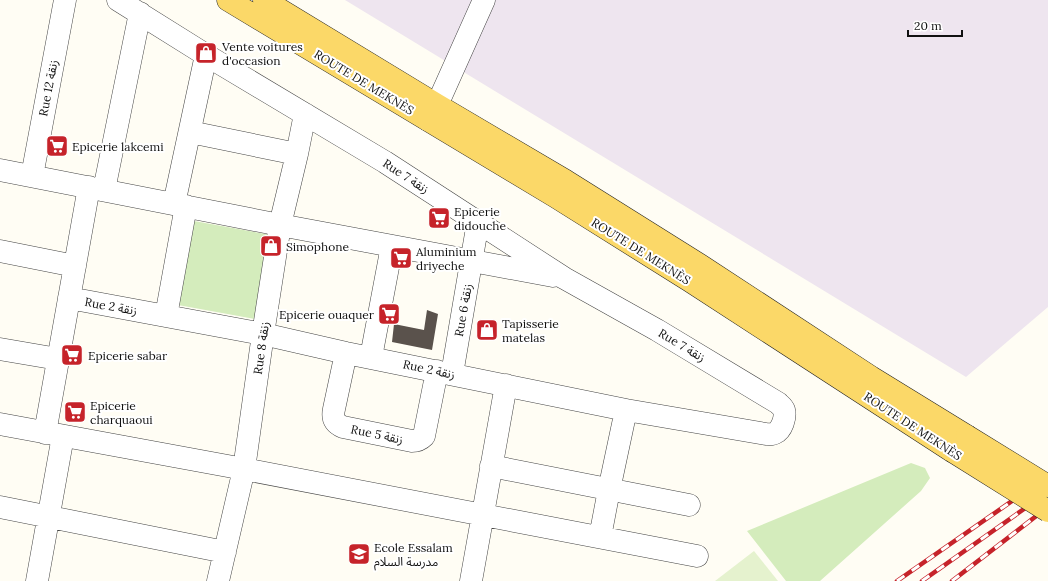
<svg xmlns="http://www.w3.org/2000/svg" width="1048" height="581" font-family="Lora,'Noto Sans Arabic',serif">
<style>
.industrial{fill:#eee5ef}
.green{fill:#d4ecbc}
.pitch{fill:#e5f2ce}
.building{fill:#5a524c}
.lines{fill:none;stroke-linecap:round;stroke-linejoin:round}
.minor-casing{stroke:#444;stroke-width:23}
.major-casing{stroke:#222;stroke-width:23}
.minor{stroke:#fff;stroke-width:22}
.major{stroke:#fbd868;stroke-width:22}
.rail-casing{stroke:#c6232a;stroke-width:4.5}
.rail{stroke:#fff;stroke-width:3;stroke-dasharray:9;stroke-linecap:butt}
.major-bridge-casing{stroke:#222;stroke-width:23;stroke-linecap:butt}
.major-bridge{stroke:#fbd868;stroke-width:22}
.labels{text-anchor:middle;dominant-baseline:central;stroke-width:4;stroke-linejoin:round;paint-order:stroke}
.poi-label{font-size:12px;fill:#111;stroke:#fff;text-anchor:start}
.street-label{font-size:12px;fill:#111;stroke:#fff}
</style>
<rect width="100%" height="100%" fill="#fffdf4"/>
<path class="industrial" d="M345 0H1048V307L966 377Z"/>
<path class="green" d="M194 221 271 235 255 319 178 305Z
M911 463 925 468 930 478 921 491 820 581H786L747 531Z"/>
<path class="pitch" d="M754 551 778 581H715Z"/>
<path class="building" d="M427 310 438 314 432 350 392 342 394 324 424 330Z"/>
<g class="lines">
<g class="minor-casing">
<path id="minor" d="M428 120 437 105 484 0
M190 132 297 154
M0 170 280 225 553 276
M32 176 65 0
M104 190 140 13
M174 204 206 55
M0 251 75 266
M69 298 263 334 346 353 626 410 766 434C769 434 772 435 775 433 782 430 786 417 784 410 783 407 780 405 778 403L657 330 564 278 385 162 206 55 118 0
M166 316 186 206
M0 349 58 359
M346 353 334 409C332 418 334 423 343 427L412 441C417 441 420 440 424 436L437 371
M371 357 392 246
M452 374 478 222
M0 424 244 469 697 556
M45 433 89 187
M491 466 689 505
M0 507 225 552
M600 537 609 490 626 410
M37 581 63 436
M218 581 244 469 263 334 280 225 297 154 305 114
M471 581 506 385"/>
</g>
<g class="major-casing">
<path id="major" d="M228 0 556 197 690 281 952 451
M264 0 437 105 566 181 700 265 871 377 967 436"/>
</g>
<use href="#minor" class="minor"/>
<use href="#major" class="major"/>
<g class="rail-casing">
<path id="rail" d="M897 581 1048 476
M922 581 1048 492
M952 581 1048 507"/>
</g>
<use href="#rail" class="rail"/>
<g class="major-bridge-casing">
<path id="major-bridge" d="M967 436 1048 486
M952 451 1048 511"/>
</g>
<use href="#major-bridge" class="major-bridge"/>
</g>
<defs>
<g id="shop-square" transform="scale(1.15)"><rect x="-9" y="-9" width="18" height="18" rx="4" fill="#c6232a" stroke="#fff"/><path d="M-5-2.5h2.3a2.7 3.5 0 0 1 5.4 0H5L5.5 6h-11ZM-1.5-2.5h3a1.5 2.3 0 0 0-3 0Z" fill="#fff"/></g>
<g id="supermarket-square" transform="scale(1.15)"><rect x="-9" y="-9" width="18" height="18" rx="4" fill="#c6232a" stroke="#fff"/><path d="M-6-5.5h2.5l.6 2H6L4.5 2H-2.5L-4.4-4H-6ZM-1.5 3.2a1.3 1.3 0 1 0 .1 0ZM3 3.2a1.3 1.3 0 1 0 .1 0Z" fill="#fff"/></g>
<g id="school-square" transform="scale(1.15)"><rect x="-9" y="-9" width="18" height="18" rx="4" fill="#c6232a" stroke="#fff"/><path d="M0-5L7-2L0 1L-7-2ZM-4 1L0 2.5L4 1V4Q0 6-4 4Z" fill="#fff"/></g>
</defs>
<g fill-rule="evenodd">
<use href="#shop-square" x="206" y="53"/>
<use href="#supermarket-square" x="57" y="146"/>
<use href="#supermarket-square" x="439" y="218"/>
<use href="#shop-square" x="271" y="246"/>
<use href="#supermarket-square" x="401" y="258"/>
<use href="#supermarket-square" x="389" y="314"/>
<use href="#shop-square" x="487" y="330"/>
<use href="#supermarket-square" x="72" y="355"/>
<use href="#supermarket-square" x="75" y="412"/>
<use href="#school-square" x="359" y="554"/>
</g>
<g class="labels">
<g class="poi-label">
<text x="222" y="46">Vente voitures<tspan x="222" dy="14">d'occasion</tspan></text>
<text x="72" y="146">Epicerie lakcemi</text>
<text x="454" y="211">Epicerie<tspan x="454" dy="14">didouche</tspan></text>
<text x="286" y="246">Simophone</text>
<text x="416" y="251">Aluminium<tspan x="416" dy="14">driyeche</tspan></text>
<text x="374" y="314" text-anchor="end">Epicerie ouaquer</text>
<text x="502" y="323">Tapisserie<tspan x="502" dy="14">matelas</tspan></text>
<text x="88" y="355">Epicerie sabar</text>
<text x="90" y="405">Epicerie<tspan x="90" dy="14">charquaoui</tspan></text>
<text x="374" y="547">Ecole Essalam<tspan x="374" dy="14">مدرسة السلام</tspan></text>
</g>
<g class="street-label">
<text transform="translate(364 82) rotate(31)">ROUTE DE MEKNÈS</text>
<text transform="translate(48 88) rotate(-79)">Rue 12 زنقة</text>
<text transform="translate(406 176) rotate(33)">Rue 7 زنقة</text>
<text transform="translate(641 251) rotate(32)">ROUTE DE MEKNÈS</text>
<text transform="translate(111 306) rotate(10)">Rue 2 زنقة</text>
<text transform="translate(463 310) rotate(-80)">Rue 6 زنقة</text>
<text transform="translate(682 345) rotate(31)">Rue 7 زنقة</text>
<text transform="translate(261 348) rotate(-82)">Rue 8 زنقة</text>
<text transform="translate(429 369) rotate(12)">Rue 2 زنقة</text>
<text transform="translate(913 426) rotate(33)">ROUTE DE MEKNÈS</text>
<text transform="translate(377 434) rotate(12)">Rue 5 زنقة</text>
</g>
</g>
<path d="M908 30v6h54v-6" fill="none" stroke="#111111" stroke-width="2"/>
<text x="914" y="30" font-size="12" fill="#111111" stroke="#ffffff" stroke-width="3" paint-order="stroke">20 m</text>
</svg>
